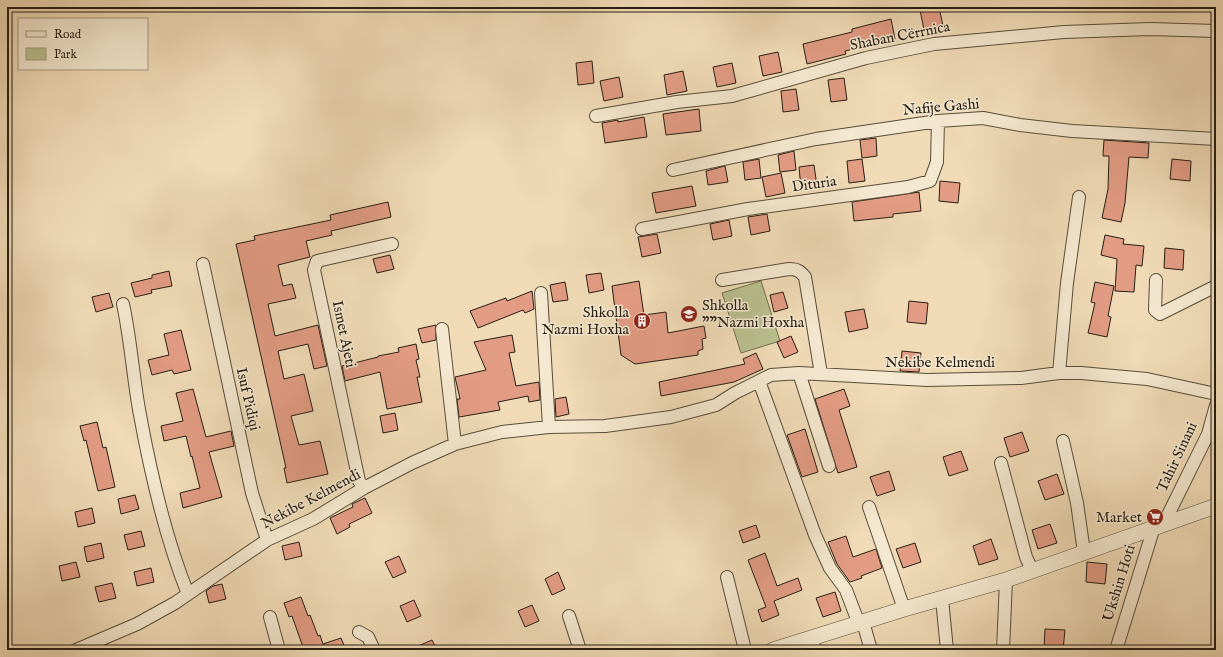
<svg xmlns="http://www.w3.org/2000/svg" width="1223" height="657" font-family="'IM FELL English',serif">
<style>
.green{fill:#b9c08e;stroke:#706f50}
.building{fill:#e29c84;stroke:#261e13}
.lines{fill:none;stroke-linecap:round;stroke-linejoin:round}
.minor-casing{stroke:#584d3c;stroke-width:14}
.tertiary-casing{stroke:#584d3c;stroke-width:16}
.minor{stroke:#f5e8d0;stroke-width:12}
.tertiary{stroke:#f5e8d0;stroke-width:15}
.labels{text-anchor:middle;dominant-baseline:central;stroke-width:3;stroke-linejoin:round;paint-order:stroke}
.street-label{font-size:15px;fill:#261e13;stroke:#f5e8d0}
.poi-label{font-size:15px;fill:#261e13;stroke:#f5e8d0;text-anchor:end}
</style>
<rect width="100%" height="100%" fill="#f0dbb6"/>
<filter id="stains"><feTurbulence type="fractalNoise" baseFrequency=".005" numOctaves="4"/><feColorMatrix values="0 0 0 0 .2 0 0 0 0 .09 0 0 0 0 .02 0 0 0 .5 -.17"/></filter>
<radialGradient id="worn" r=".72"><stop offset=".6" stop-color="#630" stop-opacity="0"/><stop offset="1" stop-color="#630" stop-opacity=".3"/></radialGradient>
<path class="green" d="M761 281 780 341 741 353 722 293Z"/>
<path class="building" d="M939 7 943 26 924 30 920 10Z
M891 19 895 39 845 51 846 54 807 64 803 44 852 32V29Z
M778 52 782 72 763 76 759 56Z
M592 61 594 83 578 85 576 63Z
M732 63 736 83 717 87 713 67Z
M683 71 687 91 667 95 664 75Z
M619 77 623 97 604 101 600 81Z
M844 78 847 100 831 102 828 80Z
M796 89 799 110 783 112 781 91Z
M699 109 701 131 666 135 663 114Z
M644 117 647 137 605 143 602 123 618 120V122Z
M876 138 877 156 862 158 860 140Z
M1104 140 1149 143 1148 158 1129 157 1125 203 1121 222 1102 218 1108 189 1109 156H1103Z
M794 151 796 170 780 172 778 155Z
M759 159 761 178 745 180 743 162Z
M862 159 865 181 849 183 847 161Z
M1172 159 1191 161 1190 181 1170 179Z
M814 165 817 186 801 188 799 167Z
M725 166 728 182 708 185 706 171Z
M781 173 785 193 766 197 762 177Z
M940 181 960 183 958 203 939 201Z
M692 186 696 206 656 213 652 193Z
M919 192 921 211 893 214V217L854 221 852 202Z
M388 202 391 217 331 231 332 235 306 241 310 257 278 265 283 286 292 284 296 298 268 304 275 336 318 325 327 366 314 369 308 344 278 351 284 379 304 374 313 411 291 416 299 445 320 441 328 474 287 483 284 468H286L236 244 255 240 254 236 331 220 330 215Z
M767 214 770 231 751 235 748 217Z
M729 220 732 236 713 240 710 224Z
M657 234 661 253 642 257 638 237Z
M1105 235 1124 239 1123 244 1144 246 1142 266 1136 265 1134 292 1115 291 1117 259 1101 255Z
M1165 248 1184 250 1183 270 1164 268Z
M390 255 394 269 377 273 373 259Z
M169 271 172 286 151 290 152 293 135 297 131 283 152 278V275Z
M601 273 604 290 589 293 586 275Z
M639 281 644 315 666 312 668 333 704 326 706 338 702 339 703 349 698 351V355L635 364 621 355 612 286Z
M565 282 568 300 553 302 550 285Z
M1095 282 1114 286 1108 316 1111 317 1107 337 1088 333 1095 303 1091 302Z
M532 291 534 309 525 313 523 310 478 328 470 311 506 298 507 301Z
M783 292 788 308 774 312 770 295Z
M109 293 113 307 96 312 92 297Z
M909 301 928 303 926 324 907 322Z
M864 309 868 328 849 332 845 312Z
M436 325V340L422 343 418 329Z
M181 330 191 370 174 374 172 370 152 375 148 360 169 355 164 334Z
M512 335 515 352 509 353 516 386 539 382 540 400 529 402 528 396 498 402 500 410 459 417 457 399H460L455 377 486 370 474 342Z
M791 336 798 352 784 358 777 342Z
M416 344 419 359 416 360 420 377H417L422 402 387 409 380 372 345 381 342 366 378 357V356L399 352 398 348Z
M902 351 921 353 919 372 900 371Z
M756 353 763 369 734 382 661 396 659 382 745 364 743 359Z
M193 389 206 437 231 431 234 446 209 452 222 497 183 508 180 493 200 488 192 456 191 457 186 436 164 441 161 426 183 421 176 393Z
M844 389 850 406 839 410 857 467 838 473 815 399Z
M566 397 569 414 556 417 555 399Z
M395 413 398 430 383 433 380 416Z
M97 422 103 448 106 447 115 487 98 491 86 440 84 441 80 426Z
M805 429 818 472 802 477 787 435Z
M1022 432 1029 451 1010 457 1004 438Z
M961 451 968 470 949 476 943 457Z
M889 471 895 490 877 496 870 477Z
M1057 474 1064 494 1045 500 1038 481Z
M135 495 139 509 121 514 118 499Z
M365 498 372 513 349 524 350 527 337 534 330 518 353 507 352 504Z
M92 508 95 523 78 527 75 512Z
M1050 524 1057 543 1038 549 1032 530Z
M756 525 760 537 743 543 739 531Z
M141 531 145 546 128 550 124 535Z
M846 536 853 557 876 549 882 568 861 576 862 578 850 582 837 564 828 542Z
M991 539 998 559 979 565 973 546Z
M299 542 302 556 285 560 282 546Z
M101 543 104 558 87 562 84 547Z
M915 543 921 562 903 568 896 549Z
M765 553 777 586 798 578 802 590 774 601 779 615 762 622 758 610 766 607 748 560Z
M399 556 406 572 393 578 385 562Z
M76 562 80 577 62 581 59 566Z
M1087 562 1107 564 1105 584 1086 582Z
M151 568 154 582 137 586 134 572Z
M558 572 565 589 552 595 545 579Z
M112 583 116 598 99 602 95 587Z
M222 584 226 599 209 603 206 591 213 586Z
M835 592 841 611 823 617 816 598Z
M301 597 308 616 310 615 318 636 320 635 323 644 341 638 346 650H304L292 616 289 617 284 603Z
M414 600 421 616 407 622 400 606Z
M532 605 539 621 525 627 518 611Z
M1045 629 1065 630 1063 650 1044 649Z
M432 640 437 650H409Z"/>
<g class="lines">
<g class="minor-casing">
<path id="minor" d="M596 116 677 102 732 96 866 58 934 44 1064 32 1150 29 1216 31
M673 170 816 139 938 121 983 118 1020 125 1072 131 1216 139
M642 229 748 209 908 187 930 181 937 162 938 121
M203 264 252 493 267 540
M722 280 789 269C797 269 800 271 805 277L821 374
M1156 280 1155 310 1160 314 1216 286
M541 293 549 427
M123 304C131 341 133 378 140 415 151 475 165 537 188 594
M442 329 455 444
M799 373 829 466
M1059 373 1067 283 1079 197
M759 381 815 535 830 568 846 590 859 624
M1063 441 1077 503 1084 552
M1001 463 1026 557 1032 570
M364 488 359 481 314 270 317 261 392 244
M869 507 904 609
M1168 522V515L1208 434 1216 405
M727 577 745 650
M942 599 947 650
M569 616 580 650
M270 617 279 650
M863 622 871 650
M359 632 368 637 374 650
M812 639 815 650
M76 650 137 624 175 603 267 540 313 519 364 488 412 463 455 444 502 432 549 427 605 426 671 417 716 405 735 393 771 375 799 373 927 380 1021 378 1059 373H1081L1147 379 1216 394
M1003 650 1006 580
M1116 650 1154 527"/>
</g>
<g class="tertiary-casing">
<path id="tertiary" d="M773 650 904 609 1006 580 1216 506"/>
</g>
<use href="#minor" class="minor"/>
<use href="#tertiary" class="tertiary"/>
</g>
<defs>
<g id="school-disc" transform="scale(0.9)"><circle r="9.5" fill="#8f2418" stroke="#f5e8d0"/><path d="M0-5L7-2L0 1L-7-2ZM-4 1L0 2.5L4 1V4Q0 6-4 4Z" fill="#fff"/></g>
<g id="building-disc" transform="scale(0.9)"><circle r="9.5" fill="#8f2418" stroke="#f5e8d0"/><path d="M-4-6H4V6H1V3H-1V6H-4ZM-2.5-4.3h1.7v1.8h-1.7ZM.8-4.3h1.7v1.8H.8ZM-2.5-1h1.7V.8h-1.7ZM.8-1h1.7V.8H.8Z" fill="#fff"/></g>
<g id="supermarket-disc" transform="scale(0.9)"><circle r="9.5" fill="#8f2418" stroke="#f5e8d0"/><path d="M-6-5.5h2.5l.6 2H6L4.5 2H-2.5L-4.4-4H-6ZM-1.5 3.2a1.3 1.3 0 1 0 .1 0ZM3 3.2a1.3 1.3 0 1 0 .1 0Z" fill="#fff"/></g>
</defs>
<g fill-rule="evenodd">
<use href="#school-disc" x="689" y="314"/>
<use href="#building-disc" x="642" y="321"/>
<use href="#supermarket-disc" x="1155" y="517"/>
</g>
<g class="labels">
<g class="street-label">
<text transform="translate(900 36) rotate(-11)">Shaban Cërrnica</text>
<text transform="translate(941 107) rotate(-5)">Nafije Gashi</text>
<text transform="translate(814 184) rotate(-8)">Dituria</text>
<text transform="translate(344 334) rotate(78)">Ismet Ajeti</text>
<text x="940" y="362">Nekibe Kelmendi</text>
<text transform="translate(248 399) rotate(77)">Isuf Pidiqi</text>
<text transform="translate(1177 457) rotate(-65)">Tahir Sinani</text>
<text transform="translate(311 499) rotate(-28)">Nekibe Kelmendi</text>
<text transform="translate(1119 583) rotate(-73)">Ukshin Hoti</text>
</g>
<g class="poi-label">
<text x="702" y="305" text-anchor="start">Shkolla<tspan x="702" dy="17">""Nazmi Hoxha</tspan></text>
<text x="629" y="312">Shkolla<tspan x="629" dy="17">Nazmi Hoxha</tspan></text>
<text x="1142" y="517">Market</text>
</g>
</g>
<rect width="1223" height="657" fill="none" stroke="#f0dbb6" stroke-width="24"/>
<rect x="8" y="8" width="1207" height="641" fill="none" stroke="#261e13" stroke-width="2"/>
<rect x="12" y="12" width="1199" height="633" fill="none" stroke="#261e13"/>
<rect x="18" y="18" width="130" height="52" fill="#f5e8d0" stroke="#a29784"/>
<rect x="26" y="31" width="20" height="6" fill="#f5e8d0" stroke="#a29784"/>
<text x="54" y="38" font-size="12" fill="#261e13">Road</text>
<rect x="26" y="48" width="20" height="12" fill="#b9c08e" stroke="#a29784"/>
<text x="54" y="58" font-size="12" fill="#261e13">Park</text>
<rect width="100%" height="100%" filter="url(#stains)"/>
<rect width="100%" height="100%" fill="url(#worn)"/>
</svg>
